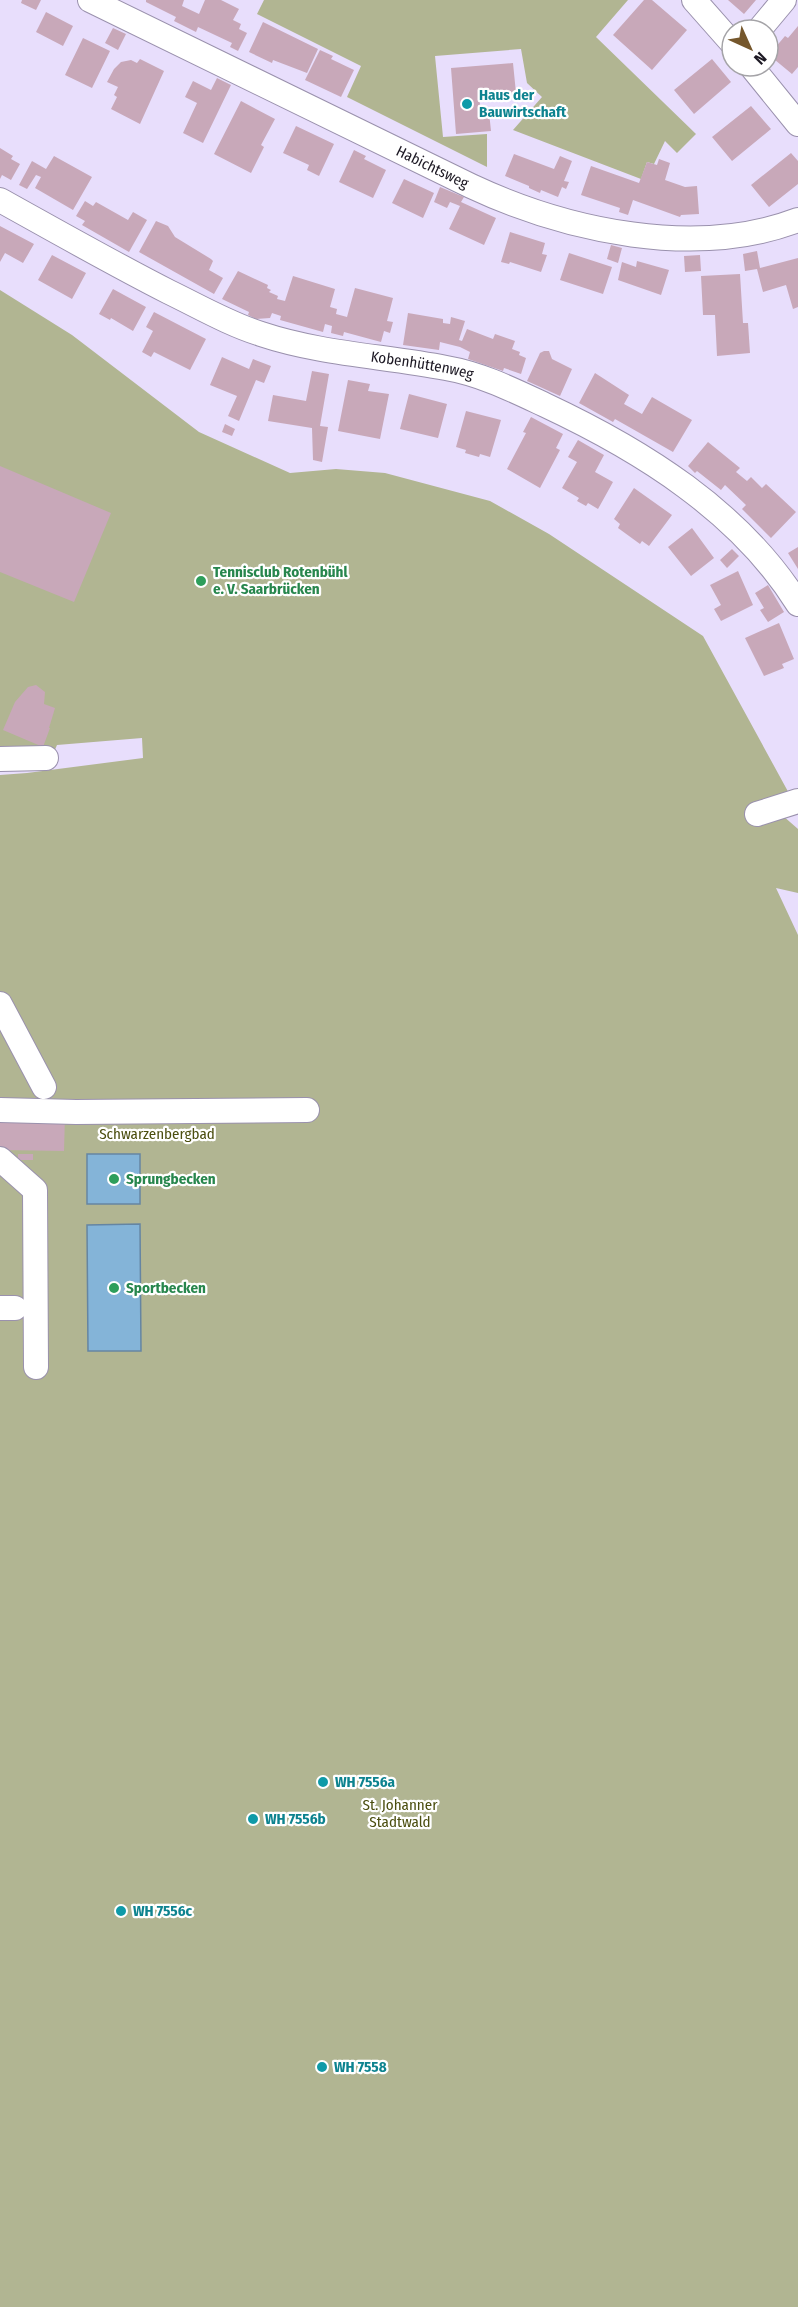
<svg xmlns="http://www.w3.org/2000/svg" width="798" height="2307" font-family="'Fira Sans Condensed',sans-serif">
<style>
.green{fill:#b1b592}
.water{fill:#84b4d8;stroke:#6585a2;stroke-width:1.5}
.building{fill:#c8a8b9}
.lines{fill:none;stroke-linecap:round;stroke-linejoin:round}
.minor-casing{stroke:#9a91ad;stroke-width:26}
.minor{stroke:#fff;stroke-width:24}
.culture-dot{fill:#0f9aa8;stroke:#fff;stroke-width:2}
.leisure-dot{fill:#2e9e5b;stroke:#fff;stroke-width:2}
.labels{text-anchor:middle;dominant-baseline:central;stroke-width:4.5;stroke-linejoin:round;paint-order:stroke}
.culture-label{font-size:15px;font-weight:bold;fill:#0d838f;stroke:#fff;text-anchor:start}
.street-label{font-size:15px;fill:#1c1823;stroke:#fff}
.leisure-label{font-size:15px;font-weight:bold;fill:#27864d;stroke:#fff;text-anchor:start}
.park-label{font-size:15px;fill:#4b4e0f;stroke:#fff}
</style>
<rect width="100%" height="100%" fill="#e8defc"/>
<path class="green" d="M264 0H628L596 37 696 134 677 153 665 141 654 164 647 162 641 179 513 130 542 97 527 83 521 49 435 56 443 137 487 134V167L347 97 361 66 257 14Z
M0 290 72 335 199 432 290 473 336 469 385 473 490 501 549 534 703 636 791 797 782 815 798 829V893L776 888 798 935V2307H0V775L27 773 143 758 142 738 57 745 54 752H0Z"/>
<path class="water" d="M87 1154H140V1204H87Z
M140 1224 141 1351H88L87 1225Z"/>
<path class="building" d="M22 0H41L36 10 21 3Z
M146 0H184L182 6 199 14 205 0H221L239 9 233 20 241 24 239 29 247 33 238 51 230 47 232 43 198 27 196 32 174 21 176 17 146 2Z
M644 0H652L687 30 652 70 613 35Z
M728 0H756L744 14Z
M46 12 73 26 63 46 36 32Z
M263 22 318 49 307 73 273 60 272 63 249 52Z
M798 26V67L792 74 769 55 785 36 788 38Z
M113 28 126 34 118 50 105 43Z
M83 38 110 51 92 88 65 75Z
M320 50 333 56 331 59 354 70 341 97 305 80Z
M140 59 164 71 140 124 111 109 117 97 114 95 118 87 107 82 114 69 121 62 131 60 137 63Z
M712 59 731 82 694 114 674 90Z
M513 63 516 93 479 96 481 112H489L491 131 456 134 451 68Z
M217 78 231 85 203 143 183 133 197 103 185 97 193 81 211 90Z
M241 101 275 119 261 145 264 147 251 173 214 154Z
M751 106 771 129 732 161 712 137Z
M296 126 334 144 319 176 307 170 309 165 283 153Z
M0 148 13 156 11 159 20 164 11 180 2 175 0 179Z
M354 150 366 156 364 159 386 170 373 198 339 182Z
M791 153 798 161V184L769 207 751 185Z
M514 154 554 169 560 156 572 161 564 181 569 182 566 189 562 187 558 197 541 190 540 193 529 188V186L505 176Z
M54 156 92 177 73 210 35 188 41 177 36 175 27 189 19 185 32 161 46 169Z
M659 159 670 163 665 180 685 187 697 186 699 214 681 215 680 217 633 200 628 215 619 212 620 208 581 195 591 166 639 183 647 162 657 165Z
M404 179 434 193 423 218 392 203Z
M440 187 464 197 461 202 496 218 484 245 449 229 460 206 450 202 447 208 434 202Z
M85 201 93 206 96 202 128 220 133 212 147 220 129 252 82 225 85 221 76 216Z
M156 221 168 226 175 237 211 259 213 261 209 270 223 278 214 294 139 252Z
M0 226 34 244 23 263 5 253 0 262Z
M510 232 545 243 542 254 547 255 541 272 510 262 509 264 501 262Z
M611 245 622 248 618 263 607 259Z
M757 251 760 268 798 258V307L793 309 786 285 763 292 757 269 745 271 743 254Z
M569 253 612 267 603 294 560 280Z
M52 255 86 273 72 299 38 280Z
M700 255 701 271 685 272 684 256Z
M637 261 669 270 661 295 618 280 622 262 636 267Z
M238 271 268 285 267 288 271 290 269 292 278 296 277 299 285 301 293 276 335 289 330 307 337 309 336 314 347 317 355 288 393 298 387 321 393 322 390 333 384 331 381 342 344 332 343 336 331 333 332 326 325 324 323 332 280 320 281 316 272 313 270 318 256 319 248 315 249 312 222 299Z
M740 274 743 323H748L750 353 717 356 715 315H703L701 276Z
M113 289 146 307 133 331 111 318 110 320 99 314Z
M154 312 206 339 190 370 154 352 151 357 142 352 153 331 146 327Z
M408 313 443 319V323L450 324 451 317 465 321 459 340 462 341 467 329 493 339 495 334 515 341 512 349 520 352 519 355 526 358 521 374 504 368 503 371 468 359 470 352 460 347 440 342 439 350 403 345Z
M544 351H549L552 359 572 369 560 396 527 381 540 353Z
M222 357 249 369 253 359 271 366 264 383 256 380 239 421 228 416 237 396 210 385Z
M312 371 329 374 320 426 328 427 322 462 313 460 312 428 268 421 273 395 306 401Z
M595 373 629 395 624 404 642 414 652 397 692 420 673 452 615 419 613 422 579 403Z
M348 380 370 384 368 391 389 394 380 439 338 431Z
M409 394 447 404 438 438 400 429Z
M466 411 501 420 490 457 480 454 479 457 465 453 466 450 456 447Z
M531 417 563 434 556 448 560 450 540 488 507 469 526 433 523 432Z
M225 424 235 429 232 436 222 432Z
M578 440 604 455 595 472 613 482 598 509 588 503 586 506 577 501 579 498 562 488 577 462 568 457Z
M708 442 740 468 736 472 747 481 751 477 762 488 766 484 796 512 771 538 742 509 746 505 725 485 721 490 697 471 695 473 688 466Z
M0 466 111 513 74 602 0 572Z
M634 488 672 515 649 546 642 541 640 544 618 528 620 524 614 519Z
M692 528 714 558 691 576 668 547Z
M798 547V569L788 553Z
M732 549 739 556 727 568 720 560Z
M738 571 753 605 721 621 714 609 721 605 710 585Z
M768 585 784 612 768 622 760 610 764 608 755 593Z
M779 623 794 659 782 664 784 668 764 676 745 638Z
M36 685 45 692 44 704 55 708 49 728H50L43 747 3 730 15 702 28 687Z
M0 1114 65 1115 64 1151 0 1150Z
M18 1154H33V1160H18Z"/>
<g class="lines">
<g class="minor-casing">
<g id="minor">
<path id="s1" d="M90 0 471 186C567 231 696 259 798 220"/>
<path d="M694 0 732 43"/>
<path d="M759 30 784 0"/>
<path d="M751 66 798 124"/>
<path id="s2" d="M0 200C56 231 112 263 169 292 200 307 229 324 261 334 321 354 384 356 446 368 481 374 513 390 545 405 641 450 740 511 798 604"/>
<path d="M0 759 46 758"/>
<path d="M757 814 798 801"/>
<path d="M0 1004 44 1087"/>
<path d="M0 1110 76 1112 307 1110"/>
<path d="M0 1159 35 1190 36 1367"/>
<path d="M0 1308H15"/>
</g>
</g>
<use href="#minor" class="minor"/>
</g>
<g class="culture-dot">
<circle cx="467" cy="104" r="6"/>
<circle cx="323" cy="1782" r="6"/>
<circle cx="253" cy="1819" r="6"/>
<circle cx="121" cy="1911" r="6"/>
<circle cx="322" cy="2067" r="6"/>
</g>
<g class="leisure-dot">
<circle cx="201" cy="581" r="6"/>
<circle cx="114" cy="1179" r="6"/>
<circle cx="114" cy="1288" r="6"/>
</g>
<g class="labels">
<g class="culture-label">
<text x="479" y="95">Haus der<tspan x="479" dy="17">Bauwirtschaft</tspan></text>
<text x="335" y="1782">WH 7556a</text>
<text x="265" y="1819">WH 7556b</text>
<text x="133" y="1911">WH 7556c</text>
<text x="334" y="2067">WH 7558</text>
</g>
<g class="street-label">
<text stroke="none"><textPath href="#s1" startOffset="381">Habichtsweg</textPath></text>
<text stroke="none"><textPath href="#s2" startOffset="458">Kobenhüttenweg</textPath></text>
</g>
<g class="leisure-label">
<text x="213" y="572">Tennisclub Rotenbühl<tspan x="213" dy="17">e. V. Saarbrücken</tspan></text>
<text x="126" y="1179">Sprungbecken</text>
<text x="126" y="1288">Sportbecken</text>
</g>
<g class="park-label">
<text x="157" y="1134">Schwarzenbergbad</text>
<text x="400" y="1805">St. Johanner<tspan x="400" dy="17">Stadtwald</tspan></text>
</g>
</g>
<g transform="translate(750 48) rotate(135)"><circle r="28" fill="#ffffff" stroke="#a4a3a7" stroke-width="1.5"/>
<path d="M0-4.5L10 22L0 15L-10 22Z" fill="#75572c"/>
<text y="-9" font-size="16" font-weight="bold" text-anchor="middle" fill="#1c1823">N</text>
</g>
</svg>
